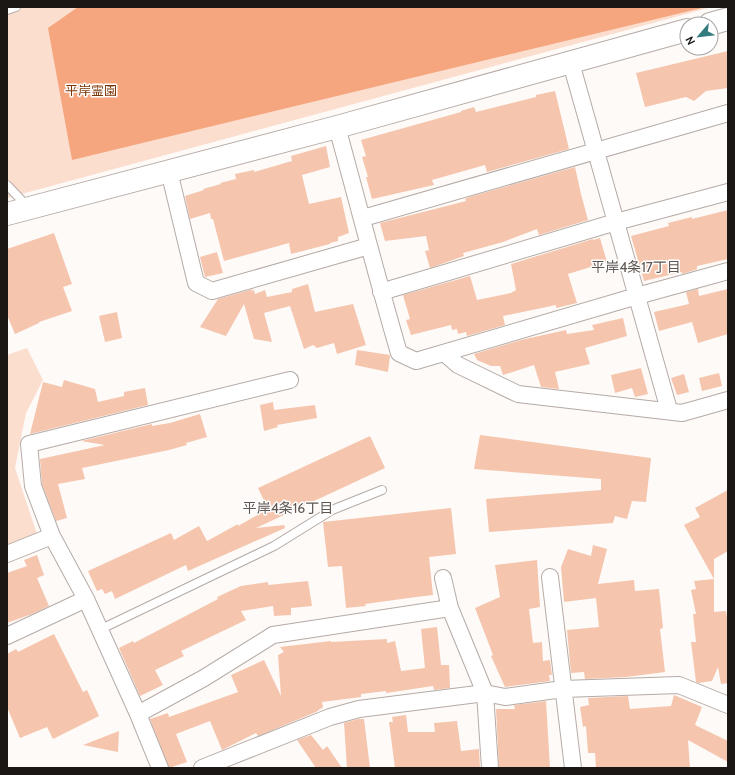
<svg xmlns="http://www.w3.org/2000/svg" width="735" height="775" font-family="Cabin,'Noto Sans JP',sans-serif">
<style>
.green{fill:#fcdecf}
.forest{fill:#f5a67e}
.building{fill:#f6c5ad}
.lines{fill:none;stroke-linecap:round;stroke-linejoin:round}
.lane-casing{stroke:#b5aba6;stroke-width:10}
.street-casing{stroke:#b5aba6;stroke-width:18}
.secondary-casing{stroke:#b5aba6;stroke-width:24}
.lane{stroke:#fff;stroke-width:8}
.street{stroke:#fff;stroke-width:16}
.secondary{stroke:#fff;stroke-width:22}
.labels{text-anchor:middle;dominant-baseline:central;stroke-width:3;stroke-linejoin:round;paint-order:stroke}
.park-label{font-size:13px;fill:#7a3505;stroke:#fff}
.neighbourhood-label{font-size:14px;fill:#5f5651;stroke:#fff}
</style>
<rect width="100%" height="100%" fill="#fefaf8"/>
<path class="green" d="M7 7H712L7 198Z
M27 348 43 380 26 413 15 468 38 537 7 550V355Z"/>
<path class="forest" d="M78 7H706L72 160 48 28Z"/>
<path class="building" d="M728 51V88L706 91 694 101 686 97 645 107 636 73Z
M555 91 569 149 487 172 485 165 432 180 434 185 372 199 366 177H368L362 157 366 156 361 140 461 112V111L474 107 476 112 536 97V95Z
M326 146 330 167 302 175 309 204 341 197 349 233 338 237V241L330 243V244L291 254 289 243 224 261 213 219H211L210 213 190 219 185 196 204 190 203 189 221 184 220 183 236 179 235 174 254 170V172L292 161 291 156Z
M575 167 581 194 588 220 539 235 537 229 503 242 463 253 464 256 430 268 425 251 429 250 426 236 385 241 380 223 466 201 465 199 469 197Z
M728 210V259L697 266V269L695 270 682 274V272L644 281 631 236 669 226 668 223 692 217V219Z
M54 233 72 284 63 287 72 311 39 322V323L15 334 7 315V249Z
M600 238 607 262 568 274 577 303 556 308V305L503 316 505 325 467 336 466 332 458 334 457 329 452 330 451 325 411 335 406 320 410 319 403 295 470 276 477 300 511 293 516 290 511 264 593 239V240Z
M217 252 223 273 205 277 200 257Z
M308 284 315 312 353 304 366 345 337 354 334 343 317 348 313 345 304 349 290 306 264 313 272 342 254 339 244 304 226 336 200 327 218 299 253 289 251 292 254 290 255 294 265 290 267 297 292 292V289Z
M698 289 699 296 728 289V334L698 343 692 322 659 331 654 312 689 304 686 292Z
M117 312 122 338 105 342 99 316Z
M623 318 627 336 585 348 590 364 555 372 559 389 541 387 534 365 503 375 500 366H491L477 360 474 354 521 340 566 330 567 334 594 330 592 325Z
M357 350 390 355 388 372 355 365Z
M641 368 648 394 635 397 632 388 615 393 611 375Z
M719 373 722 386 702 391 699 378Z
M684 374 689 392 677 395 671 378Z
M64 380 95 389 98 402 124 396V392L145 388 148 405 30 434 43 382 62 387Z
M273 402 274 410 315 405 317 418 277 425 278 427 264 431 260 405Z
M200 414 207 437 186 443 187 445 169 450 82 468 85 479 58 484 67 518 56 521 42 484 40 459 105 445 81 441 152 424V426L170 423Z
M480 435 651 458 646 502 632 501 627 519 615 516 613 523 489 532 486 499 601 490V479L474 469Z
M370 436 385 468 256 528 284 525 285 528 188 571 186 565 115 599 112 591 105 594 102 589 97 591 88 571 171 533 174 540 199 526 207 541 238 524V526L268 509 258 488Z
M728 490V551L714 559V612L726 611 728 624V683L721 684 718 667 712 681 698 683 696 682 691 642H696L693 614H696L691 590 696 589 694 581 714 579 684 525 700 517 695 508Z
M451 508 456 554 429 557 433 595 416 597 365 604 366 606 346 608 342 566 328 567 323 522Z
M593 545 607 549 598 584 634 580 635 591 659 589 663 628 660 629 665 672 626 677 585 679 584 672 571 673 567 630 599 627 596 598 564 602 561 567 568 549 591 556Z
M37 555 44 575 37 578 49 606 32 614 7 623V573L27 566 24 560Z
M537 560 540 607 529 609 533 643 542 642 543 661 550 660 552 675H549L550 681 505 687 491 656 493 655 475 608 500 597 495 565Z
M308 581 312 606 291 608V615L274 616 273 606 241 611 246 620 181 651 184 656 155 670 163 685 140 696 119 648 133 641 134 643 218 599 217 597 241 586 268 582V585Z
M437 627 441 665H449L450 688 434 690 433 686 386 693V691L361 694V697L322 702 323 707 316 712 258 736 256 733 222 750 210 721 176 734 187 762 169 768 150 719 168 713 169 717 238 692 231 675 264 660 281 696 278 655 284 652 280 647 331 641V642L387 639V643L395 641 401 671 425 668 421 629Z
M54 634 83 692 87 690 99 716 53 739 47 727 20 738 7 707V654L16 649 18 652Z
M674 695 702 707 695 725 728 741V762L688 740 690 768H596L595 753H588L586 726 583 727 580 707 589 705 588 698 628 696 630 709 671 706Z
M546 701 550 768H499L496 709H515L514 705Z
M406 715 408 732H435L434 723 457 721 461 751 479 749 480 767 395 768 389 722H393L392 717Z
M358 719H364L370 768H347L344 723Z
M119 731 118 752 83 745Z
M311 735 323 750 327 746 342 768H316L297 740Z"/>
<g class="lines">
<g class="lane-casing">
<path id="lane" d="M7 10 16 7
M7 185 27 206
M99 630 274 546 332 510 382 490"/>
</g>
<g class="street-casing">
<path id="street" d="M571 63 669 410
M337 127C358 203 377 278 399 353L416 361 637 296 728 271
M169 171 196 283 212 291 369 246
M363 218 728 113
M381 292 616 222 728 192
M444 353 458 365 518 394 682 413 728 400
M7 554 52 536
M550 577 573 768
M443 578 450 608 485 693 490 768
M7 636 86 599
M138 714 204 678 273 635 450 608
M160 768 138 714 86 599 52 536 33 486 29 444 290 380
M202 768 330 717 359 709 485 693 505 697 563 689 679 685 728 705"/>
</g>
<g class="secondary-casing">
<path id="secondary" d="M710 24 728 19
M7 214 337 127 687 30"/>
</g>
<use href="#lane" class="lane"/>
<use href="#street" class="street"/>
<use href="#secondary" class="secondary"/>
</g>
<g class="labels">
<g class="park-label">
<text x="91" y="90">平岸霊園</text>
</g>
<g class="neighbourhood-label">
<text x="636" y="267">平岸4条17丁目</text>
<text x="288" y="508">平岸4条16丁目</text>
</g>
</g>
<rect width="735" height="775" fill="none" stroke="#1b1715" stroke-width="16"/>
<g transform="translate(699 36) rotate(242)"><circle r="19" fill="#ffffff" stroke="#a4a2a1"/>
<path d="M0-3L7 15L0 10L-7 15Z" fill="#327c7e"/>
<text y="-6" font-size="11" font-weight="bold" text-anchor="middle" fill="#1b1715">N</text>
</g>
</svg>
